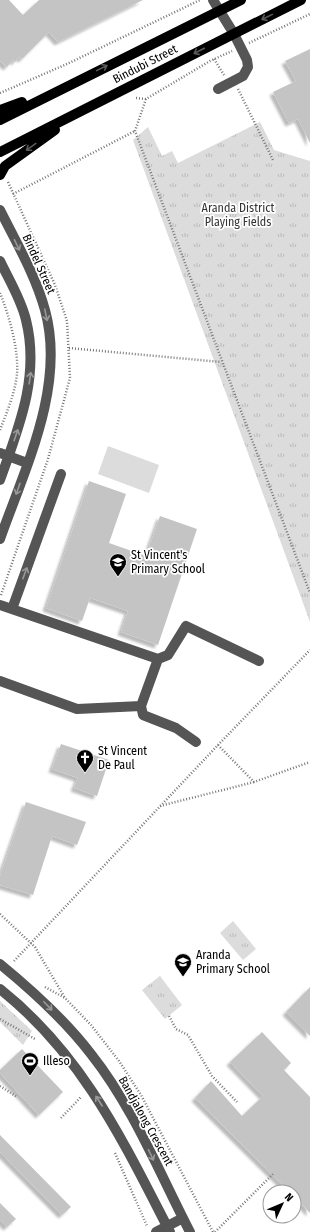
<svg xmlns="http://www.w3.org/2000/svg" width="310" height="1232" font-family="'Fira Sans Condensed',sans-serif">
<style>
.grass{fill:#dcdcdc}
.park{fill:url(#park-tufts)}
.building{fill:#c4c4c4;filter:url(#shadow)}
.lines{fill:none;stroke-linecap:round;stroke-linejoin:round}
.path{stroke:#777;stroke-width:2.5;stroke-dasharray:1 2;stroke-linecap:butt}
.minor{stroke:#555;stroke-width:10}
.major{stroke:#000;stroke-width:10}
.oneway{stroke:#595959}
.oneway2{stroke:#999}
.labels{text-anchor:middle;dominant-baseline:central;stroke-width:3.5;stroke-linejoin:round;paint-order:stroke}
.street-label{font-size:12px;fill:#000;stroke:#fff}
.park-label{font-size:12px;fill:#333;stroke:#fff}
.poi-label{font-size:12px;fill:#000;stroke:#fff;text-anchor:start}
</style>
<defs>
<pattern id="park-tufts" width="24" height="20" patternUnits="userSpaceOnUse"><rect width="24" height="20" fill="#dcdcdc"/><path d="M3 7l-1-3M5 7V3M7 7l1-3M15 17l-1-3M17 17v-4M19 17l1-3" fill="none" stroke="#bbb"/></pattern>
<filter id="shadow"><feDropShadow dx="-3.5" dy="3.5" stdDeviation="1" flood-color="#0004"/></filter>
</defs>
<rect width="100%" height="100%" fill="#fff"/>
<path class="grass" d="M108 446 159 465 149 493 98 474Z"/>
<path class="park" d="M260 122 274 150 310 161V622L133 140 148 127 162 156 172 151 178 163Z
M233 921 256 949 243 960 220 933Z
M160 976 182 1005 165 1019 142 990Z
M0 1001 32 1031 23 1045 0 1022Z"/>
<path class="building" d="M0 0H9L23 15 39 0H143L58 42 49 32 22 59 19 57 15 62 13 60 7 67 0 61Z
M310 49V143L298 119 289 123 273 92 296 81 285 61Z
M89 481 126 494 109 543 146 556 160 516 197 529 158 645 121 632 128 611 90 598 82 621 46 608Z
M61 744 109 760 97 796 74 788 78 778 52 769Z
M26 802 86 822 77 845 52 836 33 895 0 885V876Z
M310 987V1036L286 1012Z
M262 1032 291 1063 284 1070 310 1097V1213L294 1196V1192H290L195 1098 211 1081 242 1116 263 1096 230 1062Z
M22 1049 63 1092 39 1115 0 1073V1070Z
M0 1135 71 1207 62 1215 0 1152Z
M0 1203 16 1219 7 1227 0 1220Z"/>
<g class="lines">
<path class="path" d="M249 43 310 14
M214 59 224 75
M238 89 273 160
M0 93 67 64 200 0
M136 98 146 99 210 61 232 51
M146 99 135 131 310 593
M13 194 135 131
M0 293C9 315 19 350 17 374 15 393 7 412 0 430
M69 348 221 362
M1 595 48 459 70 378 67 321 55 285 8 182
M218 745 254 782 310 762
M160 806 254 782
M0 914 35 947 65 998
M14 961 218 745 310 650
M45 987 65 998 91 1025 119 1061 141 1095 213 1232
M169 1016 176 1029 188 1035 212 1076 237 1102
M0 1019 35 1039
M0 1086 17 1097
M61 1118 81 1097
M115 1153 147 1226
M215 1232 273 1174"/>
<path class="minor" d="M213 0 234 34 247 60 248 67 243 76 218 89
M0 210C16 242 35 274 45 310 66 386 25 468 0 539
M0 261C9 280 21 299 26 320 40 376 19 427 0 480
M0 453 27 463
M0 605 158 659 141 706 77 709 0 681
M12 609 61 474
M158 659 168 655 186 626 259 661
M141 706 143 715 176 728 196 742
M0 964C33 991 65 1020 91 1054 133 1107 159 1172 190 1232
M0 989C83 1055 123 1141 170 1232
M156 1232 183 1218"/>
<path class="major" d="M0 110 22 102
M0 120 241 0
M0 152 301 0
M0 175 5 166 55 130"/>
</g>
<defs><path id="oneway-shaft" d="M-6 0H5M1.5-3L5.5 0L1.5 3" fill="none" stroke-width="1.6" stroke-linecap="round" stroke-linejoin="round"/></defs>
<g class="oneway">
<use href="#oneway-shaft" transform="translate(267 17) rotate(154)"/>
<use href="#oneway-shaft" transform="translate(199 51) rotate(153)"/>
<use href="#oneway-shaft" transform="translate(102 68) rotate(-26)"/>
<use href="#oneway-shaft" transform="translate(31 147) rotate(144)"/>
</g>
<g class="oneway2">
<use href="#oneway-shaft" transform="translate(17 245) rotate(64)"/>
<use href="#oneway-shaft" transform="translate(46 315) rotate(78)"/>
<use href="#oneway-shaft" transform="translate(30 378) rotate(-82)"/>
<use href="#oneway-shaft" transform="translate(16 435) rotate(-71)"/>
<use href="#oneway-shaft" transform="translate(18 489) rotate(109)"/>
<use href="#oneway-shaft" transform="translate(25 573) rotate(-70)"/>
<use href="#oneway-shaft" transform="translate(48 1006) rotate(46)"/>
<use href="#oneway-shaft" transform="translate(99 1101) rotate(-123)"/>
<use href="#oneway-shaft" transform="translate(151 1155) rotate(64)"/>
</g>
<defs>
<g id="school-pin" transform="scale(0.9)"><path d="M0 17L-7.5 6A9.5 9.5 0 1 1 7.5 6Z" fill="#000" stroke="#fff"/><path d="M0-5L7-2L0 1L-7-2ZM-4 1L0 2.5L4 1V4Q0 6-4 4Z" fill="#fff"/></g>
<g id="church-pin" transform="scale(0.9)"><path d="M0 17L-7.5 6A9.5 9.5 0 1 1 7.5 6Z" fill="#000" stroke="#fff"/><path d="M-1.2-6h2.4v3.5h3.3v2.4h-3.3V6h-2.4V-.1h-3.3v-2.4h3.3Z" fill="#fff"/></g>
<g id="stadium-pin" transform="scale(0.9)"><path d="M0 17L-7.5 6A9.5 9.5 0 1 1 7.5 6Z" fill="#000" stroke="#fff"/><path d="M0-5a6.5 5 0 1 0 0 10a6.5 5 0 1 0 0-10ZM-3.5-1.8h7v3.6h-7Z" fill="#fff"/></g>
</defs>
<g fill-rule="evenodd">
<use href="#school-pin" x="118" y="562"/>
<use href="#church-pin" x="85" y="758"/>
<use href="#school-pin" x="183" y="962"/>
<use href="#stadium-pin" x="30" y="1061"/>
</g>
<g class="labels">
<g class="street-label">
<text transform="translate(145 64) rotate(-27)">Bindubi Street</text>
<text transform="translate(39 264) rotate(66)">Bindel Street</text>
<text transform="translate(146 1121) rotate(61)">Bandjalong Crescent</text>
</g>
<g class="park-label">
<text x="238" y="208">Aranda District<tspan x="238" dy="14">Playing Fields</tspan></text>
</g>
<g class="poi-label">
<text x="131" y="555">St Vincent's<tspan x="131" dy="14">Primary School</tspan></text>
<text x="98" y="751">St Vincent<tspan x="98" dy="14">De Paul</tspan></text>
<text x="196" y="955">Aranda<tspan x="196" dy="14">Primary School</tspan></text>
<text x="43" y="1061">Illeso</text>
</g>
</g>
<g transform="translate(282 1204) rotate(46)"><circle r="19" fill="#ffffff" stroke="#999999"/>
<path d="M0-3L7 15L0 10L-7 15Z" fill="#000000"/>
<text y="-6" font-size="11" font-weight="bold" text-anchor="middle" fill="#000000">N</text>
</g>
</svg>
